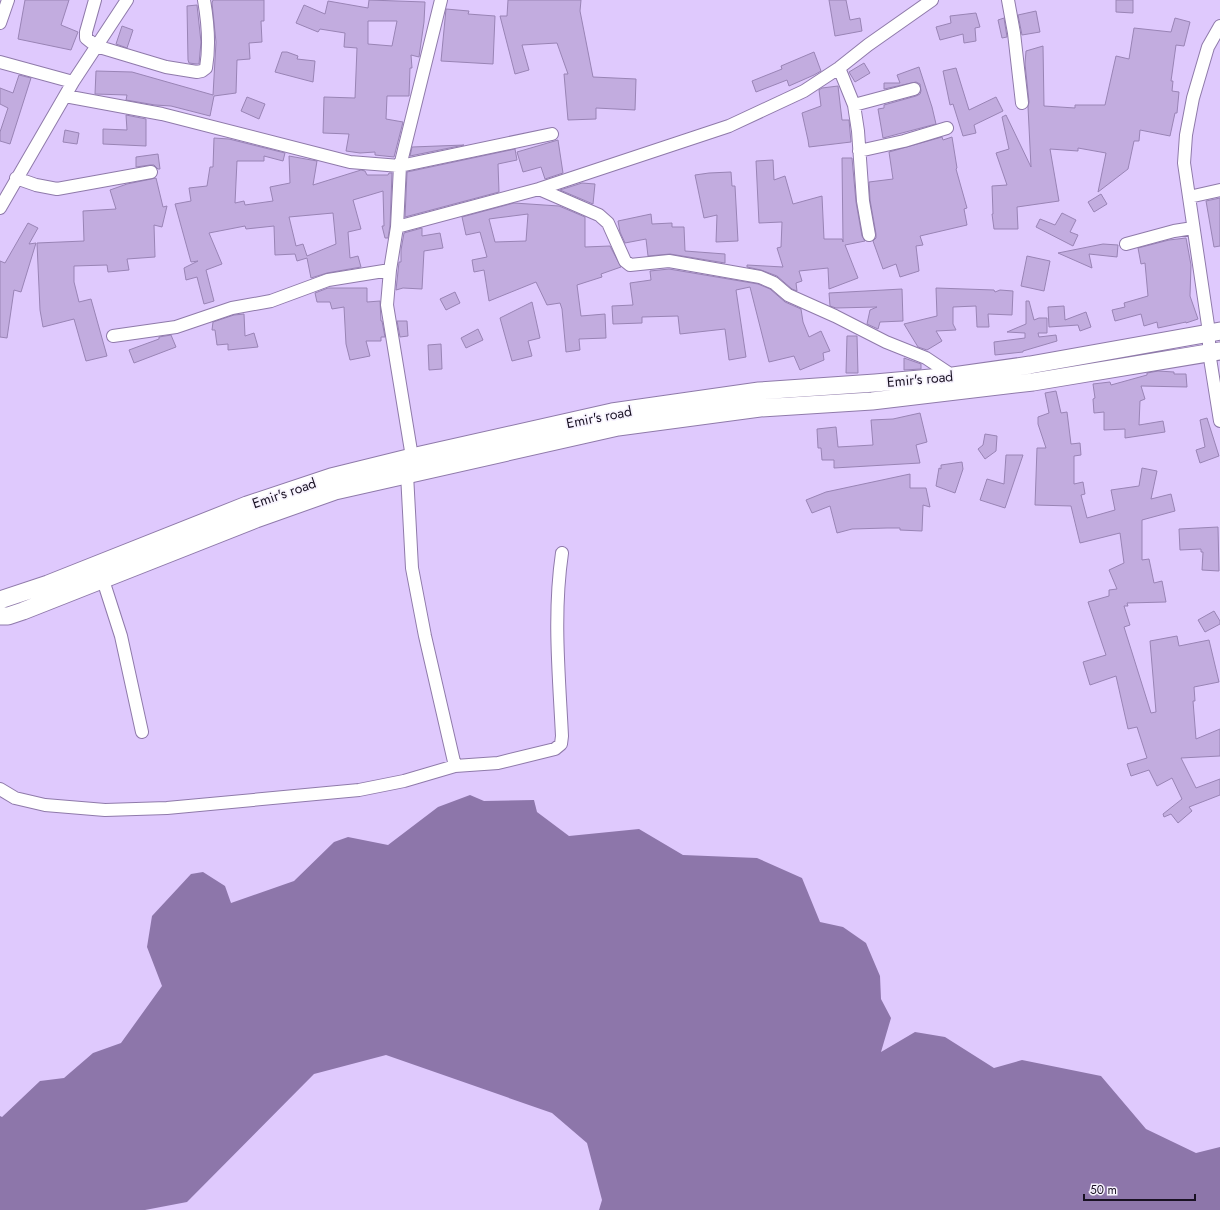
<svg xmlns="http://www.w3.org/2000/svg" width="1220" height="1210" font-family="Jost,sans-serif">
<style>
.water{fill:#8d76aa}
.building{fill:#c2acdf;stroke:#9984b5;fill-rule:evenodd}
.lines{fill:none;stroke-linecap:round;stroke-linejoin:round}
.minor-casing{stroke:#8f7aaa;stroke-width:14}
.secondary-casing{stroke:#8f7aaa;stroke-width:19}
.minor{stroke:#fff;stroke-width:12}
.secondary{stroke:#fff;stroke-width:17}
.labels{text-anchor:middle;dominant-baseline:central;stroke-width:3.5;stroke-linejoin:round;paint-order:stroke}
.street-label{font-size:14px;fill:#191123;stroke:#f7f3fe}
</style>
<rect width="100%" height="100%" fill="#dfc9fd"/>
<path class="water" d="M470 795 484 801 534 800 537 812 569 836 639 829 683 855 757 858 802 878 820 922 843 927 866 943 880 976 881 999 891 1018 881 1052 915 1032 945 1037 994 1068 1022 1060 1101 1076 1146 1129 1196 1153 1220 1147V1210H599L602 1200 587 1143 552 1113 386 1055 314 1074 187 1202 145 1210H0V1116L2 1117 40 1081 64 1078 93 1053 121 1043 162 986 147 947 152 916 191 874 203 872 225 886 231 903 294 881 334 842 348 837 388 845 438 807Z"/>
<path class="building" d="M25 0H69L61 25 78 32 71 50 18 39Z
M213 0H264V21H261L262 42 249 43 250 59 237 60 236 93 214 96 210 116 171 106 155 105 126 100 127 95 95 94 96 71 132 72 213 95 216 42 212 3Z
M369 0 425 2 424 22 419 57 411 55 412 68H410L409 96H387L386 119 403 122 394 157 375 155V152L360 153 346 151 349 134 323 133 324 97 355 98 357 48 344 47 345 33 320 29 318 32 296 23 304 5 325 14 328 1 368 8ZM368 21H397L392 46 368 44Z
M508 0H581L580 11 593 77 636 79 635 110 596 108V119L568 120 564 74H568L557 43 522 45 529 70 515 74 500 16H507Z
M829 0H846L850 20 860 18 862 31 835 36Z
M1116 0H1133V13L1116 12Z
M197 5 201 42 199 64H197L189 63 188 60 187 6Z
M446 9 469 11 468 14 495 16 493 64 441 61Z
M1036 11 1040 32 1022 35 1018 15Z
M976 13 980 27 975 28 976 41 964 43 963 34 940 40 936 27 951 23 950 16Z
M1004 18 1007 37 1002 38 998 20Z
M1175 18 1190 22 1184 46 1176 45 1171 81H1173L1172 91 1179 92 1177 113H1175L1170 136 1140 130 1139 141H1134L1128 169 1098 192 1106 153 1078 148V151L1050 149 1059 201 1017 207 1018 229H994L992 214H993L992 186 1007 185 996 153 1009 149 1002 117 1006 115 1031 167 1028 107 1029 102 1025 64 1026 51 1043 46 1044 106 1075 108V105H1105L1116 56 1129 59 1134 28 1171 32Z
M122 26 133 30 127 48 116 44Z
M282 52H287L298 56 297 59 315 61 313 82 275 72Z
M814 52 821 71 814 75 789 86 787 80 756 92 752 81 782 69 781 66Z
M864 63 870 73 855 82 849 72Z
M919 67 932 107 936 124 883 138 878 109 884 108V105L916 96 920 94 921 91 920 84 916 82 884 89V83H900L897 75Z
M956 68 969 110 996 97 1003 111 974 125 976 133 963 136 953 104 950 105 943 71Z
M19 75 31 78 10 144 0 141V132L8 108 0 104V88L13 93Z
M838 86 842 120H849L851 142 809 147 808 140 802 113 821 106 819 90 822 88Z
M247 97 265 104 259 119 241 111Z
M126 115 146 119V146L103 144V129L127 130Z
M65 130 79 133 77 144 63 142Z
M942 137 943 140 952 137 957 168 956 169 967 208 964 209 967 225 920 236 923 245 916 246 919 271 900 277 896 264 883 269 873 241 876 238V234L870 200 869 182 893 179 889 152Z
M214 138 229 139 285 153 283 161 264 156V161H237L235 203 244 201 245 205 273 201 270 187 290 183 289 156 317 161 313 185 361 170 365 171 367 175H388L389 173H392L390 226 388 238H385L382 226H384L383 191 353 200 361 229 348 232 350 258 358 256 361 267 327 273 311 278 307 258 297 261 295 254 275 255 274 226 246 229 245 226 209 233 222 264 206 270 214 301 204 304 197 277 186 280 184 268 198 261 191 262 175 204 191 201 189 188 207 186 210 167H213ZM333 213 336 244 307 256 303 244 296 246 289 217Z
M558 140 563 173 545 179 541 167 523 172 517 152Z
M464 145 410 156 412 147Z
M515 149 517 160 498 164 499 192 405 217 407 172Z
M158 154 160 169H158L154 165H150L136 167V157Z
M842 158H852L856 202 862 236 865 241 845 245 858 278 829 289 828 268 799 271 802 281 796 283 797 291 792 289 777 276 761 270 747 267V265L783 267 777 248 781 247 782 222 759 223 756 161 773 160 774 180 785 176 793 204 822 196 824 239H842L843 242Z
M731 172 732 186H735L738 241 716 242 717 215 704 218 695 175 709 173Z
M156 178 163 207 167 206 162 227 154 225 155 257 127 259 129 270 108 272 107 265 74 266V282L79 302 91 299 107 356 86 361 74 319 43 327 40 310 37 243 84 241 83 211 116 209 110 190 127 184Z
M582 183 595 184 593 204 560 190Z
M1101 194 1107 204 1094 212 1088 202Z
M1220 198V246L1214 247 1206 201Z
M514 203 559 206 585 217V247L610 246 621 267 601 274 602 277 577 285 581 316 605 314 606 338 579 339 580 350 566 352 562 309 560 303 547 305 536 282 489 301 484 270 474 272 472 260 487 257 480 232 466 235 462 217ZM528 214 526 241 495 242 489 219Z
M1062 213 1076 220 1070 232 1078 235 1073 246 1036 227 1040 219 1055 225Z
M651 214 652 224 672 223V227H684L685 251 725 254V263L670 254 648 256 646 239 625 243 620 232 618 221Z
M28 223 38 228 29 244 36 243 21 292 14 290 7 338 0 337V261L5 263Z
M422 228V236L440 233 443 248 424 251 422 289 403 288 396 290 399 262H401V250L404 233Z
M1186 238 1191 265 1190 296 1198 319 1186 323V322L1158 328 1157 322 1144 326 1141 314 1115 321 1112 310 1125 307 1124 303 1148 296 1145 263 1141 264 1138 248 1169 240Z
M1103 244 1118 245 1117 257 1089 254 1092 268 1058 253Z
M1027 256 1050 261 1044 291 1021 286Z
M669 269 758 284 770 289 785 302 801 309 803 322 809 337 821 331 830 351 823 353 824 360 800 370 794 356 769 362 750 287 736 290 746 357 729 360 725 329 680 334 678 316 642 317V323L613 324 612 306 633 305 630 283 651 280 650 271Z
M328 288H367V302L380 301 381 321H382L385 337H381V341H366L370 356 350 360 346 344 344 307 332 309 330 302H317L315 293Z
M936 288 994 290 995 292 1000 290 1013 291 1012 315 988 314 989 327H977L976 306 953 307V324L956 330 936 331 942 341 927 350 918 347 904 324 937 316Z
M902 289 903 321 880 322 878 329 867 324 870 310 877 307 836 308 830 306 829 293Z
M455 292 460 303 446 310 440 299Z
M1026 301H1029L1034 320 1039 318H1047V333H1038L1039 337 1056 335 1057 341 1023 351V352L995 355 994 342 1025 338V333L1007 332 1026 324Z
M532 302 540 338 528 341 532 356 512 361 500 318Z
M1064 306 1065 320 1086 312 1091 327 1080 331 1078 325 1049 327 1048 307Z
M244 314 245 336 254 333 258 347 228 350V344L217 345 215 330H212L213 322 234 315Z
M397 321H407L408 336 400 337Z
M478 329 483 340 466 348 461 338Z
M171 335 176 347 134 363 129 350 159 339V337Z
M847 336H857L858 373H846Z
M441 344 442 369 429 370 428 345Z
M904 358 921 364V369L904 370Z
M1158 371 1174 372V374H1186L1187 387 1141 386 1145 399 1140 401 1139 425 1163 421 1165 432 1125 438V429L1104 430V412L1094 413 1093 399 1095 398 1093 384 1110 382 1111 385 1147 375V373Z
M1056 391 1061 413 1067 412 1071 444 1080 443 1081 455 1074 456V484L1083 482 1085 494 1081 495 1087 518 1115 510 1111 490 1139 486 1142 468 1157 471 1151 499 1171 494 1175 511 1142 520V560L1149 559 1154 583 1162 581 1166 602 1127 603 1128 606H1124L1130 625 1124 627 1151 713 1156 712 1150 641 1177 636 1179 646 1209 640 1219 682 1194 687 1195 701H1193L1196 739 1220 729V756L1181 758 1196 788 1220 779V795L1189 807 1192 811 1178 823 1171 814 1164 817 1163 814 1182 799 1172 778 1157 786 1149 770 1131 776 1127 764 1147 758 1137 727 1128 729 1116 676 1090 685 1083 662 1106 655 1088 602 1109 596V590L1117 589 1109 570 1124 563 1120 533 1080 543 1071 506 1035 505 1037 448H1046L1038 424V417L1049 413 1045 393Z
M920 413 927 442 916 445 920 463 834 468V460H822L821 448H818L817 429 836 427 838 447 873 445 871 420 893 419Z
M1207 418 1219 456 1200 463 1196 450 1205 447 1200 420Z
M985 434 997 436 996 451 985 459 978 449 983 445Z
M1006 455H1023L1005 508 980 500 987 479 1004 484Z
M962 462 963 469 955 493 936 486 939 468 941 469V465Z
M910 474V488H926L930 507 923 505 922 531 900 530V528H887L852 529 837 533 830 506 812 513 806 500 826 492Z
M1218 527 1219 571 1202 570 1203 552H1201V549L1180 550 1179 529Z
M1214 611 1220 621V624L1205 632 1198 620Z"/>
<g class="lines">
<g class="minor-casing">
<path id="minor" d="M95 0 86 32V38L96 46 166 67 197 72 202 71 206 68C210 45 208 23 204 0
M1008 0 1014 33 1022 103
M0 23 8 0
M1220 26 1208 47 1193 98 1186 135 1184 163 1209 332V352L1220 421
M0 62 73 82
M839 68 854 105 858 131 863 201 869 235
M65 96 162 114 350 162 400 166 552 134
M854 105 914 89
M859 151 904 141 947 128
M16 178 36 185 57 189 151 172
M539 189 599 215 608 223 625 261 630 265 669 261 760 277 774 283 788 295 835 316 886 342 926 358 953 376
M1189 197 1220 190
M0 208 73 82 127 0
M397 227 539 189 729 126 804 91 839 68 868 45 932 0
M1126 244 1174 231 1193 228
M113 336 176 327 232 308 271 301 328 280 390 270
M412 457 387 305 390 270 397 227 400 166 441 0
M407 474 412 568 425 636 455 766
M103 580 121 636 142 732
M0 789 15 798 45 805 105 810 167 808 359 790 404 781 455 766 498 763 555 749 561 744 562 736C559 675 553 614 562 553"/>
</g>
<g class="secondary-casing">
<path id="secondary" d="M0 600 48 584 247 505 331 477 412 457 612 412 759 391 875 383 953 376 1030 365 1220 331
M0 616H8L23 611 256 519 335 491 618 427 760 408 872 401 1033 382 1220 351"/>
</g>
<use href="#minor" class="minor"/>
<use href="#secondary" class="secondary"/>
</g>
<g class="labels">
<g class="street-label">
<text transform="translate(920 379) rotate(-5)">Emir's road</text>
<text transform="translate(599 417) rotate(-11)">Emir's road</text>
<text transform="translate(284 493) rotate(-19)">Emir's road</text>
</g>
</g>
<path d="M1084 1194v6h111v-6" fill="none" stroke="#191123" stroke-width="2"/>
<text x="1090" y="1194" font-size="12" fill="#191123" stroke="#f7f3fe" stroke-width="3" paint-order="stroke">50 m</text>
</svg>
